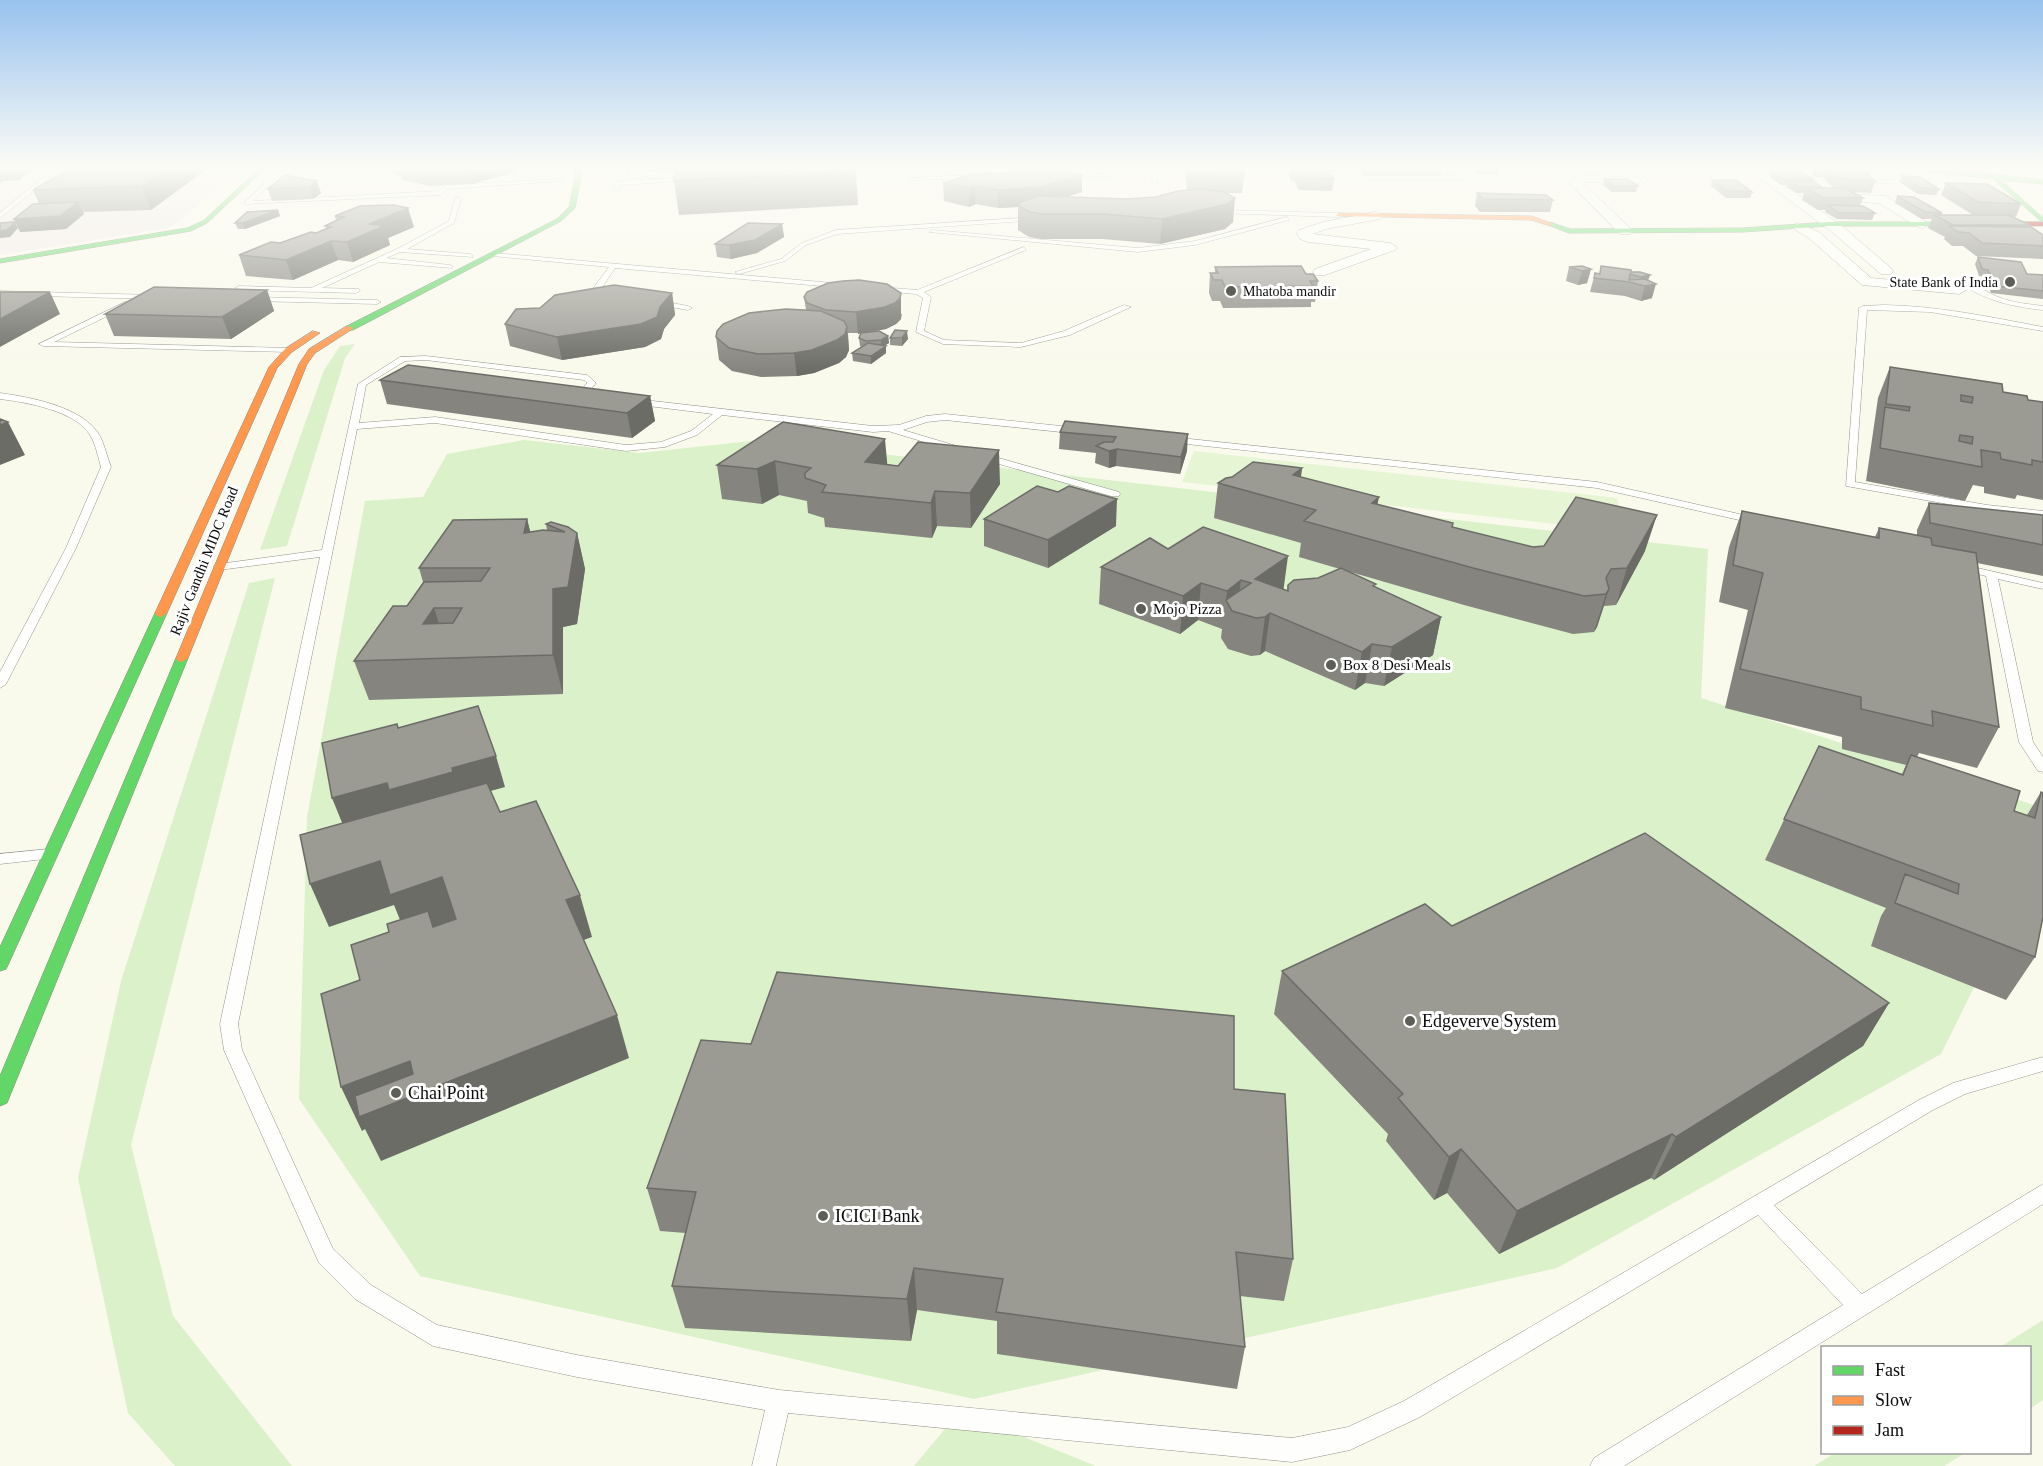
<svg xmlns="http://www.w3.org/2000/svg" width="2043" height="1466" font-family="'Times New Roman',serif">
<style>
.industrial{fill:#f1e9ea}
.green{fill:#daf1ca}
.pitch{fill:#e6f5d4}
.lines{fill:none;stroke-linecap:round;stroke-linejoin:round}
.lane-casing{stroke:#92928c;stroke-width:1}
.street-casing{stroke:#92928c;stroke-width:1}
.fast-casing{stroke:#888882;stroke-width:1}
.slow-casing{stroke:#888882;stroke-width:1}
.jam-casing{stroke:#888882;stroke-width:1}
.lane{fill:#fefefc;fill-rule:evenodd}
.street{fill:#fefefc;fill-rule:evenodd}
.fast{fill:#63d668;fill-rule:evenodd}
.slow{fill:#ff974d;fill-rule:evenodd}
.jam{fill:#b3261e;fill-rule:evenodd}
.wall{fill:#85847e}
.shaded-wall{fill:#6c6c67}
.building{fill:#9b9a93;stroke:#6c6c67;stroke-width:1.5;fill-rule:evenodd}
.poi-dot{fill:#5e5e59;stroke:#fff;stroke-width:2}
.labels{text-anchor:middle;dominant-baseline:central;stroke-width:6;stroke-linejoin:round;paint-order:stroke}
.far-poi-label{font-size:14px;fill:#0a0a0a;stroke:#fff;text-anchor:end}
.street-label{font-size:15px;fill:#0a0a0a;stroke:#fff}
.poi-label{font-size:15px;fill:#0a0a0a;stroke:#fff;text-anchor:start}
.near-poi-label{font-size:18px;fill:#0a0a0a;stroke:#fff;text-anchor:start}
</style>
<rect width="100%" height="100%" fill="#f9f9ec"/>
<path class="industrial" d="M0 167H245L169 228 0 255Z"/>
<path class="green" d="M355 344 345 358 287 546 260 550 324 370 340 346Z
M524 440 640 453 760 440 1708 549 1701 698 2043 808V848L1941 1054 1557 1268 974 1399 420 1276 299 1099 307 817 365 501 423 497 447 454Z
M275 578 131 1145 173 1316 292 1466H175L128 1413 78 1178 121 981 249 583Z
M2043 1320V1400L2030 1409V1348L2000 1347Z
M999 1427 1096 1466H914L945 1429Z
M1835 1453V1452L1965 1453 1944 1466H1814Z"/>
<path class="pitch" d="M1194 451 1617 498 1625 532 1182 482Z"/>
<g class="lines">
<g class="lane-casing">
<path id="lane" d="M56 167H63L0 218V213Z
M629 167H635V175L647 177 630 178Z
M918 167H957L837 175 834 173Z
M1114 167H1120L1118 175 1115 177 1066 178 1063 176 1113 173Z
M1150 167H1156L1158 183 1153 182Z
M1450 167H1456L1466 179 1370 180 1367 178 1370 176H1459Z
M1911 168 1913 171 1896 184 1859 181 1862 179 1895 180Z
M565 169 563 172 526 174 523 172Z
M977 175 979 178 913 180 910 178Z
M692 177 694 180 621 185 619 192 614 191 615 183 618 181Z
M270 178 275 179 253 201 439 191 445 185 559 179 562 181 447 189 441 195 245 204V202Z
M458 197 461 199 454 223 407 249 471 254 473 257 400 252 386 258 450 265 452 266V268L379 262 322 288 359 289 360 291 356 293 239 290 235 288 239 286 311 288 397 249 449 221 455 199Z
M1218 210 1338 213 1341 215 1338 217 1216 213Z
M1037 217 1039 220 837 234 806 245 785 261 739 274 735 272 781 259 802 243 836 230Z
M1287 217 1289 220 1195 245 1138 252 929 232 932 230 1138 248 1195 241Z
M1024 247 1026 250 924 292 931 297 924 331 944 340 1021 343 1064 331 1124 305 1131 307 1070 335 1021 347 943 344 916 332 923 298 916 294 881 291 877 289 881 287 917 290Z
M494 253 844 284 848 286 844 288 615 268 601 289 613 291 614 293 610 295 592 290 609 267 492 256Z
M1966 283C1977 283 1990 295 2001 298 2014 303 2029 304 2043 306V310C2015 307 1990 302 1966 287Z
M0 291 154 295 158 297 154 299 0 295Z
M254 297 377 300 381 302 377 304 251 301V297Z
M656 300 688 306 692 308 688 310 653 304 652 302Z
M125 302H128V306L54 342 289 348 293 350 289 352 43 346 39 344Z
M1885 305C1939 306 1990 317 2043 327V331L1930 312 1867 310 1855 482 1987 505 2043 511V517L1987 511 1846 486 1859 308 1863 306Z
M426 356 587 375 596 383 584 398 581 399 577 396 587 383 584 380 426 360 405 361 366 385 359 423 435 417 626 445 661 442 691 431 713 414 632 404 631 402 635 399 873 426 899 425 926 416 945 414 1080 428 1085 431 1080 434 945 420 927 422 903 430 960 447V451L957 452 888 431 873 432 722 415 697 435 665 447 626 451 435 423 357 429 238 1024 242 1050 333 1249 371 1285 437 1325 577 1355 779 1390 1292 1438 1348 1427 1404 1401 1919 1100 1953 1083 2043 1057V1071L1965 1094 1933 1110 1774 1205 1862 1294 2043 1184V1204L1624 1466H1590L1594 1458 1843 1305 1758 1215 1420 1417 1350 1450 1292 1462 788 1413 776 1466H752L765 1410 577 1377 433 1346 355 1299 319 1263 224 1050 220 1024 320 557 219 570 213 567 219 564 322 550 358 384 400 357Z
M0 393C30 397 84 407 100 436 105 446 107 457 111 467L76 548 6 684 0 688V672L66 548 101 467C98 457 96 445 90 435 76 411 26 402 0 399Z
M1171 437 1597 482 1757 518 1762 521 1757 524 1597 488 1168 442 1166 440Z
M981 453 1119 492 1120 494 1119 496H1111L978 458V454Z
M1960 564 2043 583V589L1998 579 2033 742 2043 757V772L2038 771 2019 742 1986 576 1956 569 1954 567Z
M49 849 54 850 57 854 54 858 0 864V854Z"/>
</g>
<g class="street-casing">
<path id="street" d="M1554 167H1567L1574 175 1646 178 1648 180 1642 184 1582 182 1630 228 1632 231 1630 234H1620Z
M1745 167H1759L1842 226 1891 268 1893 271 1891 274H1881L1832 232Z
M1847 194 1886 196 1929 224 1923 228 1918 227 1879 203 1843 201V195Z
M1376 212 1382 216 1380 219 1326 229 1313 234 1390 243 1397 247 1395 250 1325 275H1315L1313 272 1315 269 1371 249 1308 242 1300 239 1297 233 1299 230 1323 222Z
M1798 223 1819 232 1871 278 1959 286 1966 290 1959 294 1862 285 1809 238 1791 227Z"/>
</g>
<g class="fast-casing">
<path id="fast" d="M261 167H267L207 223 191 231 0 263V259L187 228 203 221Z
M577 167H583L575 208 561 221 353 330H347V326L557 219 569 207Z
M1884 167 1993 174 2043 180V184L2001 180 2043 218V223L1993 179Z
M1550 222 1570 229 1743 228 1829 222H1944L1947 224 1944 226H1829L1743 232 1569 233 1548 225Z
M161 609 167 613 8 965 6 969 0 971V947L155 613Z
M182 654 188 658 9 1098 7 1103 0 1106V1076L176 658Z"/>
</g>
<g class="slow-casing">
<path id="slow" d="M1338 213 1532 216 1553 224 1550 226 1531 220 1336 216Z
M347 326 354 328 315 353 307 364 188 658 182 662 178 661 176 658 299 364 309 349Z
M313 331 320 333 292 352 277 368 167 613 161 617 157 616 155 613 269 367 286 348Z"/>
</g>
<g class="jam-casing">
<path id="jam" d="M2043 222V226H1944L1941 224 1944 222Z"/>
</g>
<use href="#lane" class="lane"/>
<use href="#street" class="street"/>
<use href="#fast" class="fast"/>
<use href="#slow" class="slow"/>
<use href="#jam" class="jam"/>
</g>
<path class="wall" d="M393 167H513L514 172 472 184 431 186 402 180 401 176 395 174Z
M647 167H854L856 172 858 205 679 215 674 181 675 171 647 172Z
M1187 167H1242L1244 175 1242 193H1226L1233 222 1225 229 1160 244 1103 239H1041L1029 237 1018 230V207L998 208 976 204 969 207 944 201 943 183 1082 192 1066 197 1126 199 1156 197 1187 190 1186 180Z
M1290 167H1338V172H1330L1334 179 1332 191 1299 190 1294 181H1291L1289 176Z
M1356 167H1442L1440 176H1364Z
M1472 167H1497L1498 168 1497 174H1478Z
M1776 167H1802L1797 170Z
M1814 167H1872L1873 168 1870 176 1875 181 1871 193 1851 192 1863 198 1860 206 1875 213 1872 220 1837 219 1825 212 1826 210H1818L1802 200 1804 193H1797L1787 187 1788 185H1781L1770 177 1771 171 1814 180 1813 182 1822 187 1834 188 1824 179 1825 177H1815L1812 174Z
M204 171 151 210 83 212 84 214 66 229 20 232 39 204 33 190Z
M285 175 321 193 313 199 272 201 268 189Z
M1902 176 1939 189 1936 195 1918 194 1899 182Z
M1604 179 1638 186 1636 192H1612L1603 185Z
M1712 180 1752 192 1750 198H1726L1711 186Z
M1946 183 2021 204 2016 217 2011 216 2030 225 2029 227 2043 235V259L1976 256 1963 246H1952L1944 239 1945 237 1928 228 1932 219H1922L1895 203 1897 196 1942 213 1941 215H1973L1941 195Z
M1477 193 1553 200 1550 212H1480L1475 206Z
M278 210 280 216 245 229H238L235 223Z
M335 216 414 227 388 238 390 245 353 262 338 260 293 280 246 276 239 255 316 233 326 228 325 226 336 221Z
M782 224 784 237 757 253 731 259 717 257 715 244Z
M1978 257 2027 274 2043 275V299L1991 293 1985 277 1979 276 1975 264Z
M1601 266 1650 275 1648 280 1652 298 1641 301 1625 296 1590 292 1595 273 1599 274Z
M1215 267 1306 274 1318 281 1315 302H1311V307L1223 308 1220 301H1212L1209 293 1210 273H1215Z
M1569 267 1591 269 1587 283 1578 285 1566 281Z
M267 290 274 311 231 339 114 336 105 314Z
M672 293 675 315 664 329 661 339 645 347 562 360 510 346 505 324 540 308Z
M804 297 902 314 901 319 896 324 886 329 870 332 888 336 889 343 885 345 886 353 871 364 853 361 852 353 862 347 860 346 859 338 861 333H848L849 350 846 357 839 363 814 373 797 376 761 377 732 371 719 360 716 337 806 310Z
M890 338 908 339 902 346 890 345Z
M1890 367 2003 392 2028 400 2043 402V500L2017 495 2015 499 1984 493V487L1973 485 1965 501 1866 481 1878 398Z
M380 380 650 396 655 421 632 438 387 404Z
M1065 421 1187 451 1180 474 1116 466 1109 468 1095 463 1096 453 1059 449 1060 432Z
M783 422 887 464 1000 484 971 528 937 526 932 538 825 527 824 518 808 513 807 501 779 495 762 504 722 499 717 465Z
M1302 468 1301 477 1377 504 1452 527 1533 547 1645 551 1616 605 1604 606 1597 627 1594 632 1573 634 1464 605 1347 571 1375 587 1441 617 1433 655 1384 686 1365 683 1355 690 1265 651 1260 655 1251 656 1228 649 1221 638 1222 629 1198 620 1180 634 1099 604 1101 567 1168 549 1287 591 1288 585 1318 578 1340 569 1299 557 1301 543 1214 518 1218 483 1232 477Z
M1929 503 2043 515V576L1977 563 1999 727 1977 768 1919 753 1917 757 2014 811 2027 815 2041 792 2035 957 2006 1000 1871 946 1881 916 1886 908 1765 860 1819 746 1902 774 1906 765 1842 749V737L1725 708 1748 610 1719 602 1729 547 1742 511 1875 537 1879 528 1917 535V530Z
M527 519 530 532 547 530 546 524 577 533 585 569 577 624 563 627V694L369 700 354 661 407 606 423 582 419 568Z
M984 519 1116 526 1048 568 984 546Z
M1452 926 1889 1003 1863 1046 1654 1180 1651 1178 1499 1254 1447 1193 1434 1200 1386 1141 1388 1134 1274 1014 1282 971Z
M1234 1089 1293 1259 1284 1301 1240 1296 1245 1347 1237 1389 997 1354V1321L917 1310 911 1341 685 1328 672 1286 686 1233 660 1231 647 1188Z"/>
<path class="shaded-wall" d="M0 167H36L19 180 3 181 0 183Z
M170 167H202L204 171 151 210 142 186Z
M468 167H513L514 172 472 184Z
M1082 175V192L1040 205H1018V207L998 208V190Z
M317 181 321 193 313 199 310 187Z
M975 186 976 204 969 207V188Z
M1235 198 1233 222 1225 229 1160 244 1162 219Z
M78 202 84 214 66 229 20 232 14 219Z
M408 208 414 227 388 238 390 245 353 262 347 242 370 224Z
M278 210 280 216 245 229 243 223Z
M15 222 18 228 10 237 0 238V231Z
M782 224 784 237 757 253 731 259 729 245Z
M331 241 338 260 293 280 286 260Z
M1591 269 1587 283 1578 285 1582 271Z
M1650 275 1646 286 1656 284 1652 298 1641 301 1645 286 1639 285 1641 277Z
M267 290 274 311 231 339 222 317Z
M50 292 60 314 0 347V319Z
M672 293 675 315 664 329 661 339 645 347 562 360 557 337 660 307Z
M901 293V319L896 324 886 329 858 334 856 312Z
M847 327 849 350 846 357 839 363 814 373 797 376 794 353Z
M907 331 908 339 902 346V338Z
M888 336 889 343 881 348V340Z
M886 346V353L871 364V356Z
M650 396 655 421 632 438 627 413Z
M8 422 25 455 0 465V425Z
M1188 434 1187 451 1180 474 1181 457Z
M885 439 888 472 865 462Z
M1117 449 1116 466 1109 468V451Z
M999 450 1000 484 971 528 970 493Z
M775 461 779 495 762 504 757 469Z
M1302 468 1297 502 1293 475Z
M935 491 937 526 932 538 931 503Z
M1379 497 1372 532V503Z
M1117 499 1116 526 1048 568V540Z
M1657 515 1645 551 1616 605 1627 568Z
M527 519 536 554 524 533Z
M577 533 585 569 577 624 563 627V694L553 655V589Z
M1288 556 1283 593 1255 579Z
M1241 580 1237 612 1226 601 1227 591Z
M1201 583 1198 620 1180 634 1183 596Z
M1609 589 1597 627 1594 632 1606 594Z
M434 608 446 646 423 624Z
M1270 613 1265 651 1260 655 1265 617Z
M1441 617 1433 655 1384 686 1392 647Z
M1372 644 1365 683 1355 690 1362 652Z
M496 756 505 787 462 799 345 830 332 798 387 783Z
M380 861 442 877 458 919 407 937 394 905 329 927 310 884Z
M580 895 592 937 578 942 566 900Z
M1889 1003 1863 1046 1654 1180 1676 1137Z
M617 1015 629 1058 381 1161 365 1129 362 1131 341 1087 410 1061Z
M1672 1134 1651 1178 1499 1254 1517 1211Z
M1461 1149 1447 1193 1434 1200 1449 1157Z
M914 1268 917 1310 911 1341 907 1299Z"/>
<path class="building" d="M73 167H170L142 186 33 190Z
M675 167H854L856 172 674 181Z
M1188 167H1242L1244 175 1189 174Z
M1291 167H1327L1334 179 1300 178 1296 169H1292Z
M1828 168 1861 169 1875 181 1841 179Z
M1051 169 1082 175 1040 187 998 190 975 186 969 188 943 183 973 174 979 175 987 172 997 174 1028 170 1043 172Z
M1771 171 1801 172 1814 180 1783 179Z
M285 175 317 181 310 187 268 189Z
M1902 176 1920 177 1939 189 1920 188Z
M1604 179H1628L1638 186H1614Z
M1712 180H1736L1752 192 1728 191Z
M1789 181H1812L1822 187H1799Z
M1946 183 1987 184 2021 204 1978 202Z
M1806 188H1845L1863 198H1823Z
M1200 189 1224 192 1235 198 1227 204 1162 219 1104 214H1041L1029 212 1018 205 1021 202 1038 196 1126 199 1156 197 1178 191Z
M1477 193 1546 195 1553 200 1483 199Z
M1897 196 1914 197 1942 213 1925 212Z
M78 202 60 216 14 219 33 204Z
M393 205 408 208 370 224 384 226 347 242 331 241 286 260 239 255 271 242 280 243 311 232 316 233 331 227 325 226 344 217 335 216 360 206Z
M1828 205 1863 206 1875 213H1839Z
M278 210 243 223H235L247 212Z
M1934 215H2008L2030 225H1953Z
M15 222 7 230 0 231V223Z
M748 223 782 224 755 240 729 245 715 244Z
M1949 226 2031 227 2043 235V246L1982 243 1969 233 1958 232Z
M1978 257 2021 262 2027 274 2043 275V291L1995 286 1988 270 1982 269Z
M1301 266 1306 274H1313L1318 281H1310L1313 286 1225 287 1222 280H1214L1210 273H1218L1215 267Z
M1582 266 1591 269 1582 271 1569 267Z
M1601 266 1631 270V272H1640L1650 275 1641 277 1630 274 1629 280 1645 279 1656 284 1645 286 1629 282 1594 278 1595 273 1600 274Z
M859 280 887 284 901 293 900 298 895 303 885 307 856 312 826 310 807 303 804 297 807 292 828 283 843 281Z
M614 285 672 293 660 307 657 317 641 324 557 337 505 324 516 309 540 308 555 295Z
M154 287 267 290 222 317 105 314Z
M0 292H50L0 319Z
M786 309 821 311 844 321 847 327 845 334 837 340 812 350 794 353 758 354 729 348 716 337 717 331 723 324 749 313Z
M895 330 907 331 902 338H890Z
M879 331 888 336 881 340 866 341 859 338 861 333Z
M868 343 886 346 871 356 852 353Z
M408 365 650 396 627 413 380 380Z
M1890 367 2002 384 2003 392 2027 396 2028 400 2043 402V462L2032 460V465L2001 459 2000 453 1981 450 1982 467 1880 448 1885 407 1909 411 1910 407 1886 404ZM1961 395 1973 397 1972 403 1961 401ZM1960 435 1973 437 1972 444 1959 441Z
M0 419 8 422 0 425Z
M1065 421 1188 434 1181 457 1117 449 1109 451 1096 446 1104 442H1113L1116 437 1060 432Z
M783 422 885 439 865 462 898 466 918 442 999 450 970 493 935 491 931 503 822 492 826 485 805 478V473L811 468 775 461 757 469 717 465Z
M1253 462 1302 468 1293 475 1379 497 1372 503 1453 523 1452 527 1533 547 1544 546 1576 497 1657 515 1627 568 1611 569 1606 578 1609 589 1606 594 1584 596 1473 568 1304 521 1316 510 1218 483 1226 478 1232 477Z
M1037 486 1058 492 1069 486 1117 499 1048 540 984 519Z
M1929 503 2043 515V545L1930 523Z
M1742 511 1879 538V528L1931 538 1932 545 1976 553 1999 727 1932 711 1933 726 1861 709V697L1740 669 1763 573 1733 565Z
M527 519 524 533 543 530 565 532 546 524 551 522 568 527 577 533 568 587 553 589V655L354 661 393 606H407L424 582 481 581 490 568H419L453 520ZM434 608H462L453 623 423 624Z
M1203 527 1288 556 1255 579 1288 591V585L1294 580 1318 578 1341 568 1376 584 1373 586 1441 617 1392 647 1372 644 1362 652 1270 613 1265 617 1256 618 1232 611 1226 600 1251 583 1241 580 1227 591 1201 583 1183 596 1101 567 1150 538 1168 549Z
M478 706 496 756 452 768 453 772 389 790 387 783 332 798 322 743 397 724 398 728Z
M1819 746 1903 775 1911 755 2020 791 2014 811 2035 818 2041 792 2043 793V917L2035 957 1895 903 1905 874 1958 894 1959 884 1784 819Z
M487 783 500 812 536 801 580 895 566 900 617 1015 359 1117 355 1096 413 1074 410 1061 341 1087 321 994 360 980 351 945 389 932 387 924 428 911 433 927 456 919 442 877 390 895 380 861 310 884 300 835Z
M1645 833 1889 1003 1676 1137 1672 1134 1517 1211 1461 1149 1449 1157 1398 1098 1403 1094 1282 971 1425 904 1452 926Z
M777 972 1234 1016V1089L1285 1094 1293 1259 1236 1252 1245 1347 996 1312 1003 1279 914 1268 907 1299 672 1286 696 1192 647 1188 701 1040 751 1044Z"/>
<linearGradient id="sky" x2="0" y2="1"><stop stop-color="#98c2ee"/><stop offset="0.45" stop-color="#fcfcf6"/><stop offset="1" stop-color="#fcfcf6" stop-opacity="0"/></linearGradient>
<rect width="2043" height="372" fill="url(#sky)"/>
<g class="poi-dot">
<circle cx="2010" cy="282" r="6"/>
<circle cx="1231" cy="291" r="6"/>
<circle cx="1141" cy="609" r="6"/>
<circle cx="1331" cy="665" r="6"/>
<circle cx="1410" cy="1021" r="6"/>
<circle cx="396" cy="1093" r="6"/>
<circle cx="823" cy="1216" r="6"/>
</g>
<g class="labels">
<g class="far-poi-label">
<text x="1998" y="282">State Bank of India</text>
<text x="1243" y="291" text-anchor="start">Mhatoba mandir</text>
</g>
<g class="street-label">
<text transform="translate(204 561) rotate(-68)">Rajiv Gandhi MIDC Road</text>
</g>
<g class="poi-label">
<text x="1153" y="609">Mojo Pizza</text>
<text x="1343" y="665">Box 8 Desi Meals</text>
</g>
<g class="near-poi-label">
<text x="1422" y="1021">Edgeverve System</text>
<text x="408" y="1093">Chai Point</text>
<text x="835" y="1216">ICICI Bank</text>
</g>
</g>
<rect x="1821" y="1346" width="210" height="108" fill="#ffffff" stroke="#9d9d9d" stroke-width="1.5"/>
<rect x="1833" y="1366" width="30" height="9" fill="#63d668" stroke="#9d9d9d" stroke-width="1.5"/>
<text x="1875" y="1376" font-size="18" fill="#0a0a0a">Fast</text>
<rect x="1833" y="1396" width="30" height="9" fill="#ff974d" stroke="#9d9d9d" stroke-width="1.5"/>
<text x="1875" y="1406" font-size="18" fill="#0a0a0a">Slow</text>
<rect x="1833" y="1426" width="30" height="9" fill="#b3261e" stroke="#9d9d9d" stroke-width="1.5"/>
<text x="1875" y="1436" font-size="18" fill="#0a0a0a">Jam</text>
</svg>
